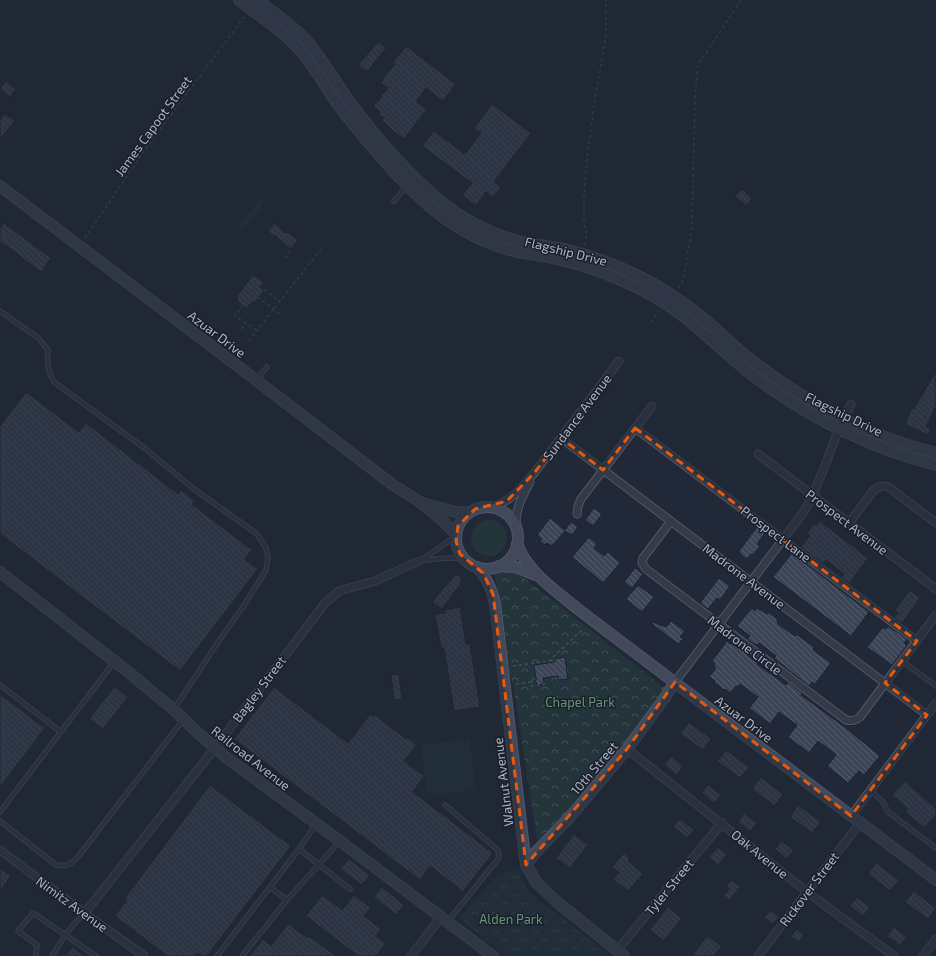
<svg xmlns="http://www.w3.org/2000/svg" width="936" height="956" font-family="'Exo 2',sans-serif">
<style>
.green{fill:#23353a}
.park{fill:url(#park-crowns)}
.building{fill:url(#building-back-hatch);stroke:#1b212f}
.lines{fill:none;stroke-linecap:round;stroke-linejoin:round}
.lane-casing{stroke:#515766;stroke-width:5.5}
.street-casing{stroke:#515766;stroke-width:9}
.secondary-casing{stroke:#515766;stroke-width:12}
.path{stroke:#405156;stroke-width:1.5;stroke-dasharray:3 3;stroke-linecap:butt}
.lane{stroke:#343a48;stroke-width:3.5}
.street{stroke:#343a48;stroke-width:7}
.secondary{stroke:#42495b;stroke-width:10}
.marked{fill:none;stroke:#e8590c;stroke-width:3;stroke-dasharray:8 5;stroke-linejoin:round}
.labels{text-anchor:middle;dominant-baseline:central;stroke-width:3;stroke-linejoin:round;paint-order:stroke}
.street-label{font-size:13px;fill:#aeb4c5;stroke:#1a1f2c}
.park-label{font-size:13px;fill:#669576;stroke:#1a1f2c}
</style>
<defs>
<pattern id="park-crowns" width="20" height="18" patternUnits="userSpaceOnUse"><rect width="20" height="18" fill="#23353a"/><path d="M2 6a3 3 0 1 1 6 0M12 15a3 3 0 1 1 6 0" fill="none" stroke="#405055"/></pattern>
<pattern id="building-back-hatch" width="6" height="6" patternUnits="userSpaceOnUse"><rect width="6" height="6" fill="#3c4558"/><path d="M-1 5l2 2M0 0l6 6M5-1l2 2" fill="none" stroke="#565d6e"/></pattern>
</defs>
<rect width="100%" height="100%" fill="#212837"/>
<path class="green" d="M263 196C265 208 251 221 242 230L237 226Z
M471 538a18 18 0 1 1 36 0a18 18 0 1 1-36 0Z
M470 739 476 790 432 795 426 790 421 745Z"/>
<path class="park" d="M505 571 518 573 667 690 639 729 545 839H537L513 684 509 670 500 610 498 589 494 575Z
M520 868 522 879 528 892 540 902 613 956H507L459 918 498 876Z"/>
<path class="building" d="M378 42 386 48 367 72 358 65Z
M406 46 456 84 443 101 426 88 416 101 427 109 404 139 393 131 382 120 384 118 378 114 380 112 373 106 382 97 381 96 388 88 381 83 383 80 382 79 395 64 393 62Z
M6 81 16 89 10 97 0 89Z
M492 104 531 133 494 182 501 187 493 197 486 192 476 206 462 195 472 183 422 146 434 131 465 154 481 133 474 128Z
M5 114 15 121 0 139V120Z
M742 189 752 199 746 206 735 196Z
M4 223 51 258 41 272 0 241V228Z
M275 223 286 233 287 232 298 240 291 249 275 235 274 237 268 231Z
M253 275 264 282 260 287 264 290 255 302 253 301 247 308 237 301 238 298 236 297Z
M936 371V406L926 427 931 429 928 435 905 424 912 408 914 409Z
M26 392 79 432 86 423 178 494 181 490 195 501 192 504 252 550 245 559 258 569 180 671 0 534V426Z
M594 508 602 514 593 526 585 520Z
M550 518 565 530 571 522 578 527 572 535 565 531 552 546 547 543 545 545 540 541 542 539 537 535Z
M820 521 868 558 849 584 841 577 844 574 826 560 823 564 801 547 810 535 807 533 814 524 816 526Z
M757 527 765 533 757 544 760 546 753 555 751 554 747 559 740 554V553L739 551Z
M589 537 597 544 594 548 604 556 608 552 620 563 603 583 572 557Z
M792 553 869 612 851 636 773 577Z
M635 568 643 574 632 588 624 582Z
M456 574 462 578 460 580 462 582 442 609 432 602Z
M719 578 730 586 720 600 717 598 708 609 700 603Z
M638 585 654 597 642 612 626 599Z
M910 590 920 598 902 623 894 618 898 613 895 610Z
M460 607 466 644H470L480 707 454 711 444 648H441L435 614 446 613 443 610Z
M752 608 755 611 757 608 767 614 768 612 777 619 778 624 795 636 796 634 814 647 813 650 831 663 815 684 812 682 809 686 774 658 776 656 759 643 758 645 756 644V645L747 639 750 636 737 626Z
M671 621 685 631 680 637 683 639 678 644 652 624 653 622 666 627Z
M888 626 907 639 904 643 907 645 892 665 867 647 883 627 886 629Z
M727 641 730 644 731 643 740 649 741 647 749 653 747 655 758 663 757 664 786 685 788 682 802 693 801 695 846 728 880 756 864 775 859 771 848 783 827 766 836 755 824 745V746L818 741 809 753 788 737 797 725 779 712 770 724 749 708 758 697 740 684 737 687 736 686 730 693 725 689 724 690 714 682 715 681 709 677 716 668 714 666 715 663 712 661Z
M565 657 568 679 558 680V676L543 678 544 684 537 685 534 665 555 662V659Z
M399 674 402 699 394 700 391 675Z
M115 686 128 697 103 729 89 719Z
M274 687 348 743 370 714 373 716 375 715 406 739 407 737 416 745 404 761 424 776 413 792 493 853 463 892 430 866 420 880 234 739Z
M0 694 45 728 0 787Z
M689 722 711 739 703 750 680 734Z
M726 750 749 767 740 778 717 761Z
M671 756 683 766 677 775 664 765Z
M761 777 783 794 775 806 752 789Z
M905 781 936 809V815L924 828 906 812 908 809 892 795Z
M210 785 291 846 207 956H202L197 953 194 956H167L115 916 127 900 124 899Z
M708 785 721 795 714 803 702 793Z
M798 805 821 822 812 833 790 817Z
M744 813 757 823 750 831 738 822Z
M680 819 694 830 687 838 673 826Z
M574 834 588 845 570 868 556 858Z
M781 841 794 850 787 859 775 849Z
M718 847 727 854 718 865 709 857Z
M624 853 630 858 628 861 643 874 628 891 613 879 619 872 612 867Z
M349 859 370 875 362 885 340 869Z
M876 863 899 880 890 891 868 874Z
M0 868 11 876 0 891Z
M731 880 740 886 730 900 724 896 729 889 726 886Z
M382 887 404 905 396 915 374 897Z
M914 891 936 908 928 919 905 902Z
M322 895 342 910 354 895 371 908 364 916 381 929 376 936 386 943 376 956H358L306 916Z
M857 897 870 907 863 916 850 906Z
M668 907 682 918 664 941 650 930Z
M771 910 779 917 773 924 764 917Z
M288 924 308 938 309 936 336 956H250L263 939 271 946Z
M894 927 907 937 900 945 887 936Z
M797 929 804 935 798 942 791 936Z
M707 936 722 946 714 956H692Z
M72 947 84 956H65Z"/>
<g class="lines">
<g class="lane-casing">
<path id="lane" d="M394 201 407 186
M0 311 38 338 48 350C47 364 47 369 54 382L143 447 194 489 257 534 266 548 268 557 266 570 243 607 218 642 174 709
M257 379 267 367
M419 561C434 560 449 556 464 559
M420 561 456 536
M902 661 936 686
M0 685 61 732
M870 790 883 802 888 812 936 848
M445 805 498 850 499 858 448 921
M0 812 114 662
M0 821 56 865C67 867 71 864 78 857L183 720
M299 849 350 889
M287 900 339 842
M36 956 37 945 18 931 33 913 96 956
M52 956C62 940 69 927 84 914
M217 956 299 849 316 824
M242 956 287 900 270 887"/>
</g>
<g class="street-casing">
<path id="street" d="M635 428 917 641
M561 438 927 715
M758 454 936 589
M492 507C511 502 522 487 535 472L619 361
M577 514 578 506 581 499 652 406
M671 521 643 558 642 563 646 569 846 720C852 721 855 721 860 717L936 615
M849 523 873 491C879 486 884 484 891 489L936 523
M516 529C515 509 521 499 530 482
M675 682 803 513C816 492 823 470 832 447 837 432 844 418 851 404
M627 749 807 892 894 956
M851 816 936 703
M0 850 87 915 144 956
M84 914 215 748 325 603 339 591 375 581 419 561
M617 951 668 888 722 823
M411 956 441 917
M758 956 860 823
M923 956 936 939"/>
</g>
<g class="secondary-casing">
<path id="secondary" d="M239 0C258 15 279 28 296 46 312 63 323 83 336 102 355 127 376 152 397 175 410 188 423 202 438 213 458 229 481 241 506 249 520 253 535 255 549 257 574 262 599 270 623 281 651 293 679 311 702 332 719 346 734 361 751 374 807 417 868 447 936 465
M257 0C274 13 291 24 306 40 322 58 333 79 347 98 374 135 408 175 444 204 466 222 494 235 522 242 537 245 553 247 568 250 588 255 608 262 628 271 657 284 684 302 709 323 723 335 735 348 750 359 805 402 867 436 936 453
M0 186 256 380 393 485 420 502 442 520 456 534
M425 504 456 512 468 513
M456 538a31 31 0 1 1 62 0a31 31 0 1 1-62 0Z
M517 544C528 573 555 590 579 610L936 880
M499 566 516 567 535 575
M477 567C487 578 492 589 495 603L526 865 537 883 556 901 624 956
M0 572 132 675 174 710 199 734 227 758 340 841 493 956
M526 865 535 853 570 817 627 749 664 699 675 682"/>
</g>
<path class="path" d="M85 238 146 148 245 16
M584 245 587 235 584 222V196L586 167 594 106 606 36V0
M285 258 291 250
M678 288 683 281 692 227 695 97 698 65 741 0
M264 290 280 301
M258 297 280 314
M243 305 235 316 257 331
M651 322 659 311
M241 329 246 323
M249 341 323 246
M549 661 555 660
M513 666 549 661 583 629
M530 682 537 681
M516 684 530 682 531 686 545 684"/>
<use href="#lane" class="lane"/>
<use href="#street" class="street"/>
<use href="#secondary" class="secondary"/>
</g>
<path d="M0 0H936V956H0ZM635 428 917 641 885 683 927 715 851 816 675 682 627 749 526 865 493 594 483 573 460 554 456 541 458 526 475 509 507 501 535 472 561 438 603 470Z" fill="#212837" fill-opacity=".55" fill-rule="evenodd"/>
<path class="marked" d="M635 428 917 641 885 683 927 715 851 816 675 682 627 749 526 865 493 594 483 573 460 554 456 541 458 526 475 509 507 501 535 472 561 438 603 470Z"/>
<g class="labels">
<g class="street-label">
<text transform="translate(153 126) rotate(-54)">James Capoot Street</text>
<text transform="translate(566 251) rotate(14)">Flagship Drive</text>
<text transform="translate(217 334) rotate(37)">Azuar Drive</text>
<text transform="translate(844 414) rotate(26)">Flagship Drive</text>
<text transform="translate(577 417) rotate(-53)">Sundance Avenue</text>
<text transform="translate(847 522) rotate(37)">Prospect Avenue</text>
<text transform="translate(776 534) rotate(37)">Prospect Lane</text>
<text transform="translate(744 576) rotate(37)">Madrone Avenue</text>
<text transform="translate(745 645) rotate(37)">Madrone Circle</text>
<text transform="translate(259 689) rotate(-53)">Bagley Street</text>
<text transform="translate(744 719) rotate(37)">Azuar Drive</text>
<text transform="translate(251 758) rotate(38)">Railroad Avenue</text>
<text transform="translate(594 768) rotate(-50)">10th Street</text>
<text transform="translate(503 782) rotate(-97)">Walnut Avenue</text>
<text transform="translate(760 854) rotate(39)">Oak Avenue</text>
<text transform="translate(669 887) rotate(-51)">Tyler Street</text>
<text transform="translate(809 889) rotate(-53)">Rickover Street</text>
<text transform="translate(72 904) rotate(36)">Nimitz Avenue</text>
</g>
<g class="park-label">
<text x="580" y="702">Chapel Park</text>
<text x="511" y="919">Alden Park</text>
</g>
</g>
</svg>
